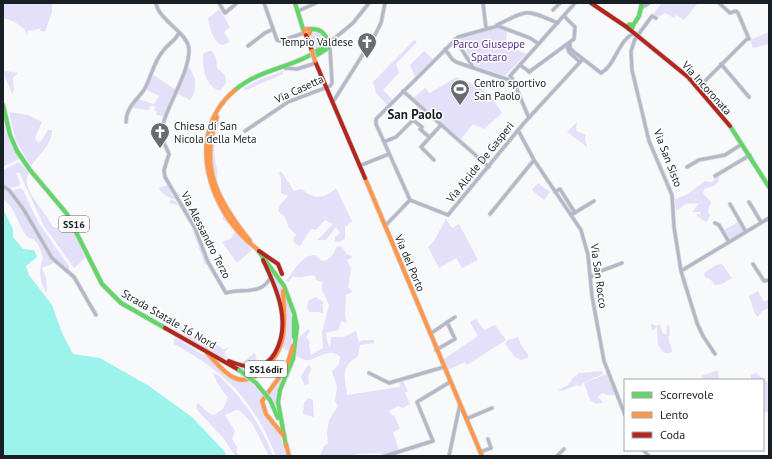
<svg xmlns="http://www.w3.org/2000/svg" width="772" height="459" font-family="'PT Sans',sans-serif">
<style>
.green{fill:#e5e0f9}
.water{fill:#9cf3ec}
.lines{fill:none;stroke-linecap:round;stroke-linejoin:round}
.street-casing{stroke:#d4d6d8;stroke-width:4.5}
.fast-casing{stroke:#d4d6d8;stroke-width:5.5}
.slow-casing{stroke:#d4d6d8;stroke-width:5.5}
.jam-casing{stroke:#d4d6d8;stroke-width:5.5}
.street{stroke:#b3b8c8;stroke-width:3}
.fast{stroke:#63d668;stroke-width:4}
.slow{stroke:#ff974d;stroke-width:4}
.jam{stroke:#b3261e;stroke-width:4}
.fast-bridge-casing{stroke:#d4d6d8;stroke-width:5.5;stroke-linecap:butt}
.slow-bridge-casing{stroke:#d4d6d8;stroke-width:5.5;stroke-linecap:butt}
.fast-bridge{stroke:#63d668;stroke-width:4}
.slow-bridge{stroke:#ff974d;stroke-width:4}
.labels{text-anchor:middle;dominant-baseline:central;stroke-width:3;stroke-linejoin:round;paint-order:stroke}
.shield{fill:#fff;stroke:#5e6366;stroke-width:1}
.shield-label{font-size:10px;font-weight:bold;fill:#192025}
.poi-label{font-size:11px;fill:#192025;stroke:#fff;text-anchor:start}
.park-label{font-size:11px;fill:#52318b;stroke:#fff}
.street-label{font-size:11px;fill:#192025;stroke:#fff}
.quarter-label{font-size:13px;font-weight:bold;fill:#192025;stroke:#fff}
</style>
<rect width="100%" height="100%" fill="#f7f9fb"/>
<path class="green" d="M3 3H52V12L45 32 40 31 41 28 31 31 28 30 27 34C24 26 12 20 3 18Z
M662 3H698L684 20 676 15 674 18 665 13 658 17 653 14Z
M220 9 230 27 224 32 230 42 223 45C213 43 209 26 208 18Z
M497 28 507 31 506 44 526 54 505 76 476 66 459 39Z
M316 32H320L325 39 321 46 314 50 311 40V34Z
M769 32V44L753 48 750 40Z
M414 40 417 42 396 64 399 73 383 90 393 100 387 105 376 93 373 82Z
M208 51H212L216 58 217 68 225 75 226 83 220 91C204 85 203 69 203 54Z
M424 51 433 59 415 77 410 65Z
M187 66C197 74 198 91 190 100L178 94Z
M6 71 18 73 13 78 14 90 12 94C10 86 5 80 4 72Z
M283 71V74L246 90 244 89 256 81Z
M152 74 176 90 164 116 156 115 157 111H154L155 106H150L149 110 133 108 138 99 154 104 159 96 145 89Z
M456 77C479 86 489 91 502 113L484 129 473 124 461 139 413 98 425 88 430 93Z
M9 112 28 115 42 122 35 138 37 142 41 141 48 130H52C53 143 38 156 31 166L16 141Z
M219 120 220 122C213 138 213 153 217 169 218 173 217 176 217 179 218 185 221 192 222 198 212 172 207 147 219 120Z
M3 121 10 143 19 159 3 167Z
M577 122 576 128 577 131 586 135 585 138 587 147 567 132Z
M19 162 29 173C18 188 48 213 52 226L61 230 65 215 77 237 85 258 74 268 44 226 19 172 16 173 20 183 19 186 9 188 3 183V170Z
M281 171 294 191 302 189C313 200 325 199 336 188L352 221 345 227V239L339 242 335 241V237L340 233 336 227 326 240H317L333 224 325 220 316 230 311 229 300 246 295 244 293 240 296 235 288 226 285 217 278 211 280 205 288 196 281 193V178L279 173Z
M719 174V181L714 186 704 189 703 193 711 202 708 211 710 216 706 222 698 217 697 214H701L700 212H692L699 203 686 204 676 211 675 199 686 195 705 181 712 182Z
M538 183 550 192 544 200 532 190Z
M3 185C26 207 36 238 54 263L42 268 46 278 47 293C40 285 38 269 43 259 42 253 39 243 33 239 30 238 28 238 25 234 17 222 16 209 3 199Z
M168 185 173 192 171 195 176 197V200L166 196 159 189 160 187Z
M20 188 23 190 38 222 69 266V271L52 255 29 216 11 191Z
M172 200C189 203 200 250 207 264L205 265 190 223 178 205 169 203V201Z
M224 216 252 250 237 263 222 242 230 239 234 234V230L222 218Z
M446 219 452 228 459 224 478 260 462 268 456 258 439 268 428 247 434 241Z
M738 222 744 231 730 240 724 230Z
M337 246 342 247 347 254 353 257 347 260 351 269 348 287 353 292 346 295 345 315 347 323 341 321 339 330 326 333 327 341 330 348 331 337H344L356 331 359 342 363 340H374V343L360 345 358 356C340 367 345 376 347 395L400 387 399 381 403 380 408 391 405 393 410 404 403 408 398 406 389 411 392 416 394 415 400 429 393 432 399 451 382 456 380 453 356 454 357 456H320L324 446 328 444 327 434 329 420 338 406 335 401 337 387 332 371 339 364 340 357C331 348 320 357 310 360 305 361 299 357 295 356L298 338 308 329 310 332 306 337 310 342 309 346 311 355 323 348 322 332 329 305 322 290V282L316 280 315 276C307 274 301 280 293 276L289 282 286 281C295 270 300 256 315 255L322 261C330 260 334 254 337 246Z
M722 264 732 278 722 284 715 285 710 279 705 277 704 273 716 265Z
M269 268C287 271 286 335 280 348 275 360 264 370 253 377L234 364C242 365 250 369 258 368 289 362 284 312 278 291 276 283 270 276 269 268Z
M284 290C292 311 295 329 290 352L283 348 287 331Z
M758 291 764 302 769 299V308L762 311 758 317 755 314 749 296Z
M316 297 323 302V314L319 312H310L307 308 308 301Z
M476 319 484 330 495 325 506 340 467 365 465 362 448 370 444 359 478 336 470 322Z
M177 321C186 332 193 345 209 339L223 349 230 347 224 352C227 360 234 362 243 362L255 353 258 366C241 367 175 341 177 321Z
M651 324 657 326 660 324 662 332 666 335 667 326 669 325 670 335 668 337 672 351 670 353H664L658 345 657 327 652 331Z
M174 337 215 362 230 376 249 381 263 395 261 402 278 428 286 456H276C253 400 227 373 174 344Z
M518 337 521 345 528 354V358L521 360 515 357 505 344 508 340Z
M295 344 276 406 267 393 278 381Z
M309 365 311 369 308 378 309 383 305 386 301 377 307 366Z
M718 370 719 380H704L701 376Z
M602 371 603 374 583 383 580 387 577 385 562 391 558 390 568 385 573 378 579 373Z
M213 373C219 374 225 382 230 387 249 408 263 429 273 456H269L252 423 239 410H236L225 415 235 431 232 439 237 447V453L241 456H235L224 439 198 411 196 407 198 403 210 414 214 415 223 409 228 397C224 394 214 378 213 373Z
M756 373 769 383V412H763V380L751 379V375Z
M607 374 616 395H607L602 393 598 397 602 401V403L596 404 590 400 584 383Z
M308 398 313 400 314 417 303 414 304 403Z"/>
<path class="water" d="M3 209 13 229V237L23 249 34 250 37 257 26 266 29 275 52 305 62 333 73 354 100 358 149 386 192 417 225 452 226 456H3Z"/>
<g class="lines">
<g class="street-casing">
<path id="street" d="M156 3C158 20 189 33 189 50 189 78 159 115 162 137 163 143 167 148 169 154L164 170 165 177 195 228 208 262 226 293C242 288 263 296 271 276
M219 3 225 13 237 3
M264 3 277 40 280 41 304 33
M483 3 486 28
M719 3 730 13 736 11 738 13 749 39
M641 8 649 3
M553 10 560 3
M298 11 316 3
M656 18 652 16 635 39 631 51 632 70 649 141 672 195 674 227 681 271 697 323 703 336 715 354
M497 25C530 9 524 9 558 23
M455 39 473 67
M330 42 353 23 369 3
M570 43V48L574 52 601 73C616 65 618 39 635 33
M248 46 265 33 273 29
M567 46 569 52 580 62
M445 49 452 59 456 62 509 80
M721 64 749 97
M520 65 530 72
M285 68 297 69 316 63
M529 72 574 39 575 27 564 16
M510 76 575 3
M512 78 529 118
M697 89 747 39
M403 91 489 167
M333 102 375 35 381 23 385 3
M126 122C126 108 136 101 144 90 151 78 153 63 163 51 168 44 175 41 179 33
M518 130 534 160 581 230 588 255 592 296 604 361 625 415
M245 131 288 102 330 86 332 83 330 48
M384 142 396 137 413 120 422 127 420 129 428 136
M434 160 421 147 441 125
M359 166 389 154
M687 167 699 160 725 155 742 144
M715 176 750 155
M3 186 9 190 24 210 52 258 74 277 96 315
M555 192 560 189 575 213
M410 200 448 215 524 123 582 60
M749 202 761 222
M730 204 746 232
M490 214 534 160
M571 215 594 201
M715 223 719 225 729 242
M385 226 410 200 376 124V119L458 37 498 26 530 38 539 44
M753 264 764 281 769 280
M681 271 769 218
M591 277 601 271 622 263
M430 334 455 317
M436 350 455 339 447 322
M369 373 389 383 444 367
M466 419 492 408
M643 450 649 456
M480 452 491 448 488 439
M385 456 433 441 417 402 450 382
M449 456 460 404
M557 456 564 449"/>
</g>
<g class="fast-casing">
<path id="fast" d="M295 3 304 32
M627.5 27a2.5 2.5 0 1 1 5 0a2.5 2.5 0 1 1-5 0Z
M632 27 639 16 642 3
M309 29C323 28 324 34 331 45L327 48 325 44 329 42
M317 55 328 48
M235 90C262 67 298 68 325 45
M3 105 10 135 17 151 30 170 67 214 102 284 121 303 165 328
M730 126 769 187
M257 249 284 286 294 313 297 327 293 359 280 390 278 402 286 446
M294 318V337
M270 400 278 418"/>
</g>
<g class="slow-casing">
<path id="slow" d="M304 32a3 3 0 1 1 6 0a3 3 0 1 1-6 0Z
M235 90C182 134 210 214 257 249
M217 117C199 168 218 201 250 241
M365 178 482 456
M207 353C223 370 238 392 261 372 289 349 285 324 283 291
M283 435 266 414 262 401 286 368 293 346
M286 444 289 456"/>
</g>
<g class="jam-casing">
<path id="jam" d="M591 3 628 28
M629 29 688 77 730 126
M306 35 312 51
M315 61 365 178
M259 251 278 264 282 274
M165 328 239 370
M229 361C246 368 264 372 275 353 292 323 277 289 263 260"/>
</g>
<use href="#street" class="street"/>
<use href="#fast" class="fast"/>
<use href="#slow" class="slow"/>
<use href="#jam" class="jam"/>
<g class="fast-bridge-casing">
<path id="fast-bridge" d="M239 370 256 383 270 400"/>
</g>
<g class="slow-bridge-casing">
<path id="slow-bridge" d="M312 51 315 61"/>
</g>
<use href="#fast-bridge" class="fast-bridge"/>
<use href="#slow-bridge" class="slow-bridge"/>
</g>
<defs>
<g id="church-pin" transform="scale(1)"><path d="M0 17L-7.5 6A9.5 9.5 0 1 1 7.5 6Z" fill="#676c70" stroke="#fff"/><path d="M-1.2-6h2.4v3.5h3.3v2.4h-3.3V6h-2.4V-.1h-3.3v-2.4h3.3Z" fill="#fff"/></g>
<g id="stadium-pin" transform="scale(1)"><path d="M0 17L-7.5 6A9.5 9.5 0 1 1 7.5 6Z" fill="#676c70" stroke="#fff"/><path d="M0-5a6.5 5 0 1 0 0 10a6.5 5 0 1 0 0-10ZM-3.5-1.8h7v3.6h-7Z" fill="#fff"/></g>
</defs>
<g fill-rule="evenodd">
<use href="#church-pin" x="367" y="42"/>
<use href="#stadium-pin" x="460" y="89"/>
<use href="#church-pin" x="160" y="132"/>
</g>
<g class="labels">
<g class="shield">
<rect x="59" y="216" width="30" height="16" rx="3"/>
<rect x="245" y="361" width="42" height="16" rx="3"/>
</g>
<g class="shield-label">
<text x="74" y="224">SS16</text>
<text x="266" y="369">SS16dir</text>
</g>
<g class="poi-label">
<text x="353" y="42" text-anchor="end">Tempio Valdese</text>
<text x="474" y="83">Centro sportivo<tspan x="474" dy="13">San Paolo</tspan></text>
<text x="174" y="126">Chiesa di San<tspan x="174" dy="13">Nicola della Meta</tspan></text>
</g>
<g class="park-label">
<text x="489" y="44">Parco Giuseppe<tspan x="489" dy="13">Spataro</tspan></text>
</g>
<g class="street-label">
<text transform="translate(707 88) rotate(48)">Via Incoronata</text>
<text transform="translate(299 89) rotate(-25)">Via Casetta</text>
<text transform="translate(668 158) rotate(69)">Via San Sisto</text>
<text transform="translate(480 162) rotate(-51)">Via Alcide De Gasperi</text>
<text transform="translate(206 235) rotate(63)">Via Alessandro Terzo</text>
<text transform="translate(410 263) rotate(67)">Via del Porto</text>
<text transform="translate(599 276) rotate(82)">Via San Rocco</text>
<text transform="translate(169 319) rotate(30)">Strada Statale 16 Nord</text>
</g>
<g class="quarter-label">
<text x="415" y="114">San Paolo</text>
</g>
</g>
<rect width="772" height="459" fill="none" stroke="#192025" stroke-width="8"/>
<rect x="624" y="379" width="140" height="72" fill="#ffffff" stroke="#a3a6a8"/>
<rect x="632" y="392" width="20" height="6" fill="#63d668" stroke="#a3a6a8"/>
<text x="660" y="399" font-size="12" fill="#192025">Scorrevole</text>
<rect x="632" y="412" width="20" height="6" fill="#ff974d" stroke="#a3a6a8"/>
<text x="660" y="419" font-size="12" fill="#192025">Lento</text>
<rect x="632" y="432" width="20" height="6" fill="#b3261e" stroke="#a3a6a8"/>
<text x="660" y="439" font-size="12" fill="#192025">Coda</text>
</svg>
